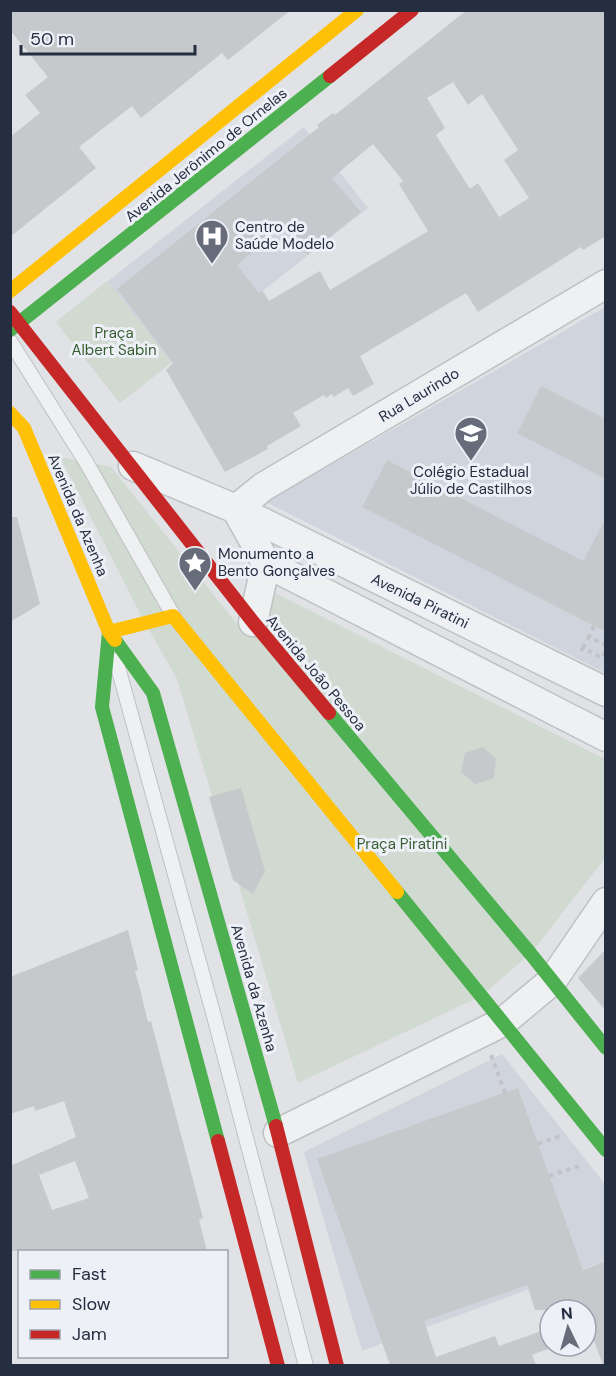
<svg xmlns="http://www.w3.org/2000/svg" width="616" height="1376" font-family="'DM Sans',sans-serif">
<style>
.built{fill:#d0d5dd}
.green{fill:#d0dad0}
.building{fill:#c6c9cc;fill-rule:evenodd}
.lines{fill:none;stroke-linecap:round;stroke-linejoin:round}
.lane-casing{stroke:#bec0c3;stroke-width:16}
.street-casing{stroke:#bec0c3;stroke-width:31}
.path{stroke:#c2c3c8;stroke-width:4;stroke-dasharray:4.5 4.5;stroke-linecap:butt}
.lane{stroke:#eff0f2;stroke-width:14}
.street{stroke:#eff0f2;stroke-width:28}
.fast{stroke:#4caf50;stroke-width:14}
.slow{stroke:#ffc107;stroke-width:14}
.jam{stroke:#c62828;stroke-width:14}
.labels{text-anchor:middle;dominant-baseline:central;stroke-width:6;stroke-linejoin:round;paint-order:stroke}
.street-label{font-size:15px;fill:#252d40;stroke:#edf0f6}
.poi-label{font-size:15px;fill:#252d40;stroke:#edf0f6;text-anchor:start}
.park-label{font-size:15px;fill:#375d31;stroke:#edf0f6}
</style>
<rect width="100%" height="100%" fill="#e0e2e5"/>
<path class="built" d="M304 127 368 208 120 403 56 322Z
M605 307V673L266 502 406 422Z
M502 1054 605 1184V1261L362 1351 304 1152Z"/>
<path class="green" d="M107 281 172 362 120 403 56 322Z
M60 457 111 467 245 634 273 592 605 759V858L532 952 481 996 298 1083 177 679 143 619Z"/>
<path class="building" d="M10 10H291L228 60 222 53 141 118 132 106 79 147 96 168 10 237V137L40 113 25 95 48 77 10 30Z
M467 10H606V236L583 250 581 247 478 312 466 293 360 356 374 384 353 396 348 388 334 397 332 394 326 398 324 395 293 413 301 426 267 446 268 449 225 472 166 370 173 363 117 289 319 127 317 125 333 113 335 115ZM453 82 468 105 482 94 518 150 504 160 529 198 499 217 478 183 470 189 436 135 445 128 427 98ZM373 144 403 181 399 184 428 231 330 290 320 271 269 301 262 290 259 293 237 265 283 225 307 255 361 212 332 178Z
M541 386 606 419V479L517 433Z
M387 460 583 561 606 518V632L362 507Z
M10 517H17L40 604 10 622Z
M483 747 496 759 494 778 475 784 461 772 465 753Z
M241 788 265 871 253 894 233 880 209 797Z
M128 930 138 970 135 971 141 993 148 1022 151 1021 203 1218 199 1220 207 1251H10V1166L76 1137 64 1101 35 1111 34 1106 10 1114V977ZM75 1161 89 1198 52 1210 39 1175Z
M606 949V1011L578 978Z
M518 1088 583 1270 606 1261V1365H603L591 1333 586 1336V1310H535L527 1285 424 1321 436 1357 495 1336 499 1346 550 1328V1348L532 1355 536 1365H390L317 1159Z"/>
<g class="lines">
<g class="lane-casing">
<path id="lane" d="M10 341 86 462 173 615
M116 660 215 1020 306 1366"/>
</g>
<g class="street-casing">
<path id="street" d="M606 284 263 487 236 509 606 692
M133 466 236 509 266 563 253 622
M266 563 606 737
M278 1133 503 1022 552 981 606 902"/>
</g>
<path class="path" d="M594 626 589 637 606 645
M583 648 589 637
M581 651 583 648 602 658 606 651
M491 1055 505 1093
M538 1144 560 1136
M549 1176 582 1165"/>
<use href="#lane" class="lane"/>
<use href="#street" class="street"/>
<path class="fast" d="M10 330 330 76
M109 632 102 707 218 1141
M115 640 153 693 276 1126
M329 713 530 953 606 1048
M397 892 606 1150"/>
<path class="slow" d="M10 291 357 10
M10 413 24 428 109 632 115 640
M109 632 173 616 397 892"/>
<path class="jam" d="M330 76 412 10
M10 312 253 622 329 713
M276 1126 337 1366
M218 1141 278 1366"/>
</g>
<defs>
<g id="hospital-pin" transform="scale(1.725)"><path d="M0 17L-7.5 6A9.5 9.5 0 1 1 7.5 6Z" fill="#666c7a" stroke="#edf0f6"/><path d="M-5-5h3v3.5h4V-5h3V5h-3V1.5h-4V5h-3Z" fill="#fff"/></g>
<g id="school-pin" transform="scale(1.725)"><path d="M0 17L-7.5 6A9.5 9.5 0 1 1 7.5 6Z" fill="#666c7a" stroke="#edf0f6"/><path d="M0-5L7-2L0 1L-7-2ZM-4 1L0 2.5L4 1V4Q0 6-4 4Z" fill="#fff"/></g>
<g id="sight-pin" transform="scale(1.725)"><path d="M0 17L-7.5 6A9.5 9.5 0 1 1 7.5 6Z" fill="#666c7a" stroke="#edf0f6"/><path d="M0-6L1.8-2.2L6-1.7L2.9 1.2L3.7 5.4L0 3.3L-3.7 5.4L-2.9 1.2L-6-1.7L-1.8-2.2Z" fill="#fff"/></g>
</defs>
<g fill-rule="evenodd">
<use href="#hospital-pin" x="212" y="236"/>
<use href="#school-pin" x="471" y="433"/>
<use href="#sight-pin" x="195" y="563"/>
</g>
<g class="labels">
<g class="street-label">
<text transform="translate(206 155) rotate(-39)">Avenida Jerônimo de Ornelas</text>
<text transform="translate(419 395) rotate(-31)">Rua Laurindo</text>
<text transform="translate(78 515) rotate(67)">Avenida da Azenha</text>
<text transform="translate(420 601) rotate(26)">Avenida Piratini</text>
<text transform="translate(316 673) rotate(50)">Avenida João Pessoa</text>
<text transform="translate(254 988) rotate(74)">Avenida da Azenha</text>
</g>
<g class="poi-label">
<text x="235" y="227">Centro de<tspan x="235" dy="17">Saúde Modelo</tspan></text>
<text x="471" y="472" text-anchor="middle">Colégio Estadual<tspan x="471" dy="17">Júlio de Castilhos</tspan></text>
<text x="218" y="554">Monumento a<tspan x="218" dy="17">Bento Gonçalves</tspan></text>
</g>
<g class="park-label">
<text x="114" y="333">Praça<tspan x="114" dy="17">Albert Sabin</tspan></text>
<text x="402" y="844">Praça Piratini</text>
</g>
</g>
<rect width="616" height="1376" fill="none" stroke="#252d40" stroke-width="24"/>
<rect x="18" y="1250" width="210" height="108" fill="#edf0f6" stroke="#9da2ad" stroke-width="1.5"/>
<rect x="30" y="1270" width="30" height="9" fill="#4caf50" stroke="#9da2ad" stroke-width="1.5"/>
<text x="72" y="1280" font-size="18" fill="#252d40">Fast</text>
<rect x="30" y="1300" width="30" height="9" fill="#ffc107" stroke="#9da2ad" stroke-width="1.5"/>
<text x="72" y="1310" font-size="18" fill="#252d40">Slow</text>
<rect x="30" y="1330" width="30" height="9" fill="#c62828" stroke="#9da2ad" stroke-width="1.5"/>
<text x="72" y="1340" font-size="18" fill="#252d40">Jam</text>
<g transform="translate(568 1328) rotate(355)"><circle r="28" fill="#edf0f6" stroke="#9da2ad" stroke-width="1.5"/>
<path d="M0-4.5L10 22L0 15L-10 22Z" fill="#666c7a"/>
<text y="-9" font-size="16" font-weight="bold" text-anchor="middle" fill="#252d40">N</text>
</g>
<path d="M21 45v9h174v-9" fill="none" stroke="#252d40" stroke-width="3"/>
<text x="30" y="45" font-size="18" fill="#252d40" stroke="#edf0f6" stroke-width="4.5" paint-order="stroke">50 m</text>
</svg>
